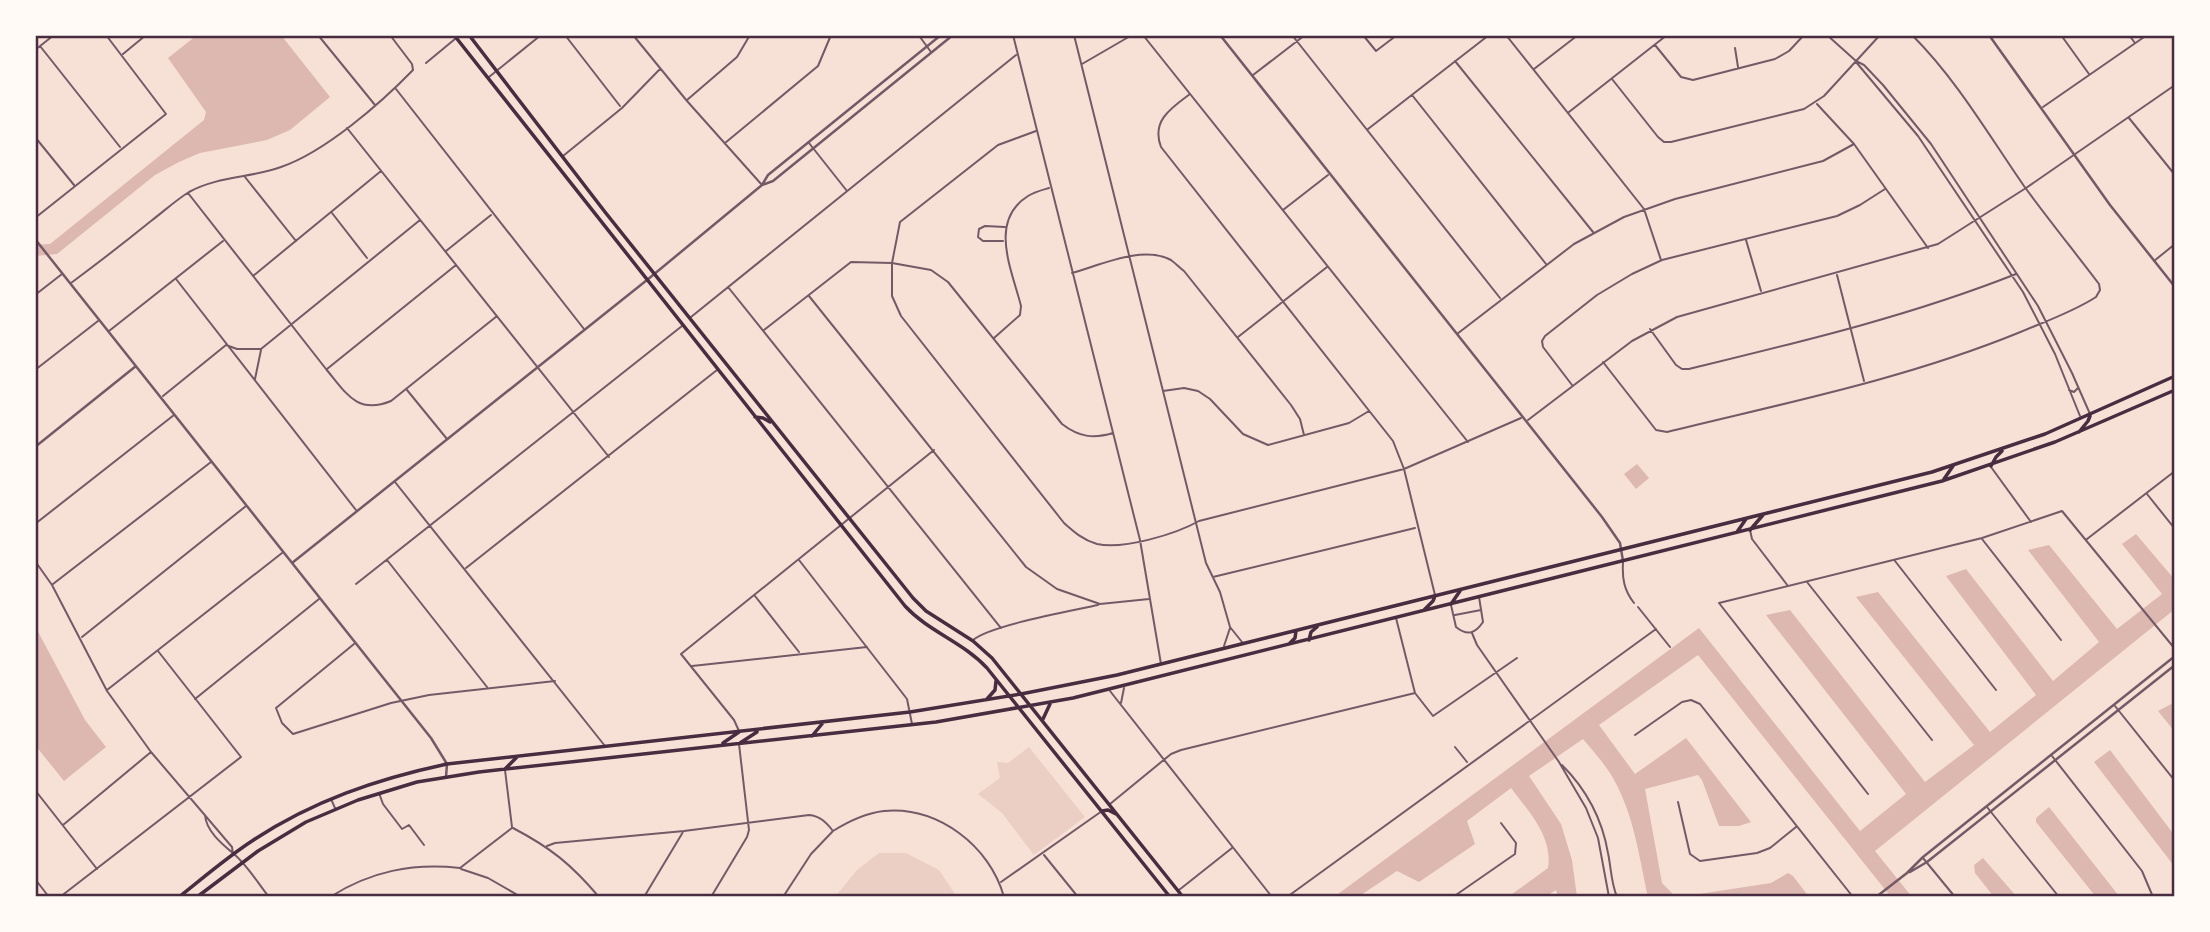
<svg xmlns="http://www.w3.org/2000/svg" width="2210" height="932" font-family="'Space Grotesk',sans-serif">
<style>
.green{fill:#ebcfc5}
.water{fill:#dcb8b0}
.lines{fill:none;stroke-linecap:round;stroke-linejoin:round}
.minor{stroke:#755966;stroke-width:2}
.tertiary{stroke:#755966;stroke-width:2.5}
.primary{stroke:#4a2c40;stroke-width:3.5}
.neatline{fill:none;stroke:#4a2c40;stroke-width:2.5}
</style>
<rect width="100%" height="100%" fill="#f7e1d7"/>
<path class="green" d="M1029 747 1085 817 1034 855 1002 813 978 794 1000 778 997 762 1008 763Z
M879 853H906L939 870 957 897H835L857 870Z"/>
<path class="water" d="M197 35H281L330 97 290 130 267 140 200 153 179 162 155 175 57 254 35 256V245L50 244 204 120 206 112 168 58Z
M1637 464 1649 478 1636 489 1624 474Z
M2136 534 2175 580V609L1875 851 1912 897H1891L1698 655 1599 725 1635 774 1686 738 1751 822 1739 826H1719L1702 780 1698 775 1645 789 1662 883 1674 895 1686 896 1771 883 1788 873 1793 876 1809 897H1648C1639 856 1634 815 1613 778 1605 764 1593 751 1583 739L1529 776 1561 824 1572 860 1577 897H1558L1556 890 1545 897H1508L1548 868C1553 837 1529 812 1511 788L1467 821 1475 844 1419 882 1397 871 1358 897H1334L1699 628 1860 831 1906 794 1766 615 1790 610 1925 782 1974 745 1856 597 1878 592 1990 732 2036 695 1946 576 1966 569 2053 681 2099 642 2028 550 2049 545 2117 629 2162 594 2122 544Z
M35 626 85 720 106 747 64 781 35 745Z
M2175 702V732L2158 711Z
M2110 750 2175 836V870L2171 862 2094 762Z
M2049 807 2119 896V897H2096L2036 822V818Z
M1983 858 2017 897H1994L1975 873 1974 865Z"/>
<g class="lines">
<path class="minor" d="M318 35 375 105
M565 35 620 106
M633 35 687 101 762 185
M915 35 920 37 931 52
M1013 35 1140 540 1161 664
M1074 35 1206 563 1220 592 1230 627 1242 642
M1143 35 1468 442
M1292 35 1500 298
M1363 35 1376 51 1397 35
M1506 35 1644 209 1661 260
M1827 35 1856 61 1864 65 1883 85 1931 144 2038 306 2072 373 2090 414
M2061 35 2089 74
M2129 35 2135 43
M1655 45 1681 77 1693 80 1775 59 1789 51 1804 35
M40 46 120 147
M1735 48 1738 67
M35 50 54 35
M123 54 146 35
M1455 61 1593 232
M1856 62 1918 136 2023 292 2055 354 2080 416
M426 63 455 39
M1082 64 1132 35
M1534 69 1578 35
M1253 75 1305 35
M489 77 541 35
M1612 79 1658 137 1664 142H1671L1804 109 1824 96 1880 35
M396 89 584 329
M1190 94C1171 108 1151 121 1161 147L1393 441 1404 469 1435 595
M1412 95 1546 264
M687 100 737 57 750 35
M1817 104 1854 144 1928 248
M2043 107 2147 35
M1569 112 1667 35
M2129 118 2175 175
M347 128 609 457
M1368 129 1489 35
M35 137 74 185
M725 143 818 66 831 35
M809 143 847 191
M563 156 622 108 660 69
M245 177 296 241
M188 193 326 369C346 393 357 415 391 401L497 316
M1283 210 1328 175
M332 213 367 258
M35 218 166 114 106 35
M1746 240 1761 291
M1003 241H983L978 237 979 229 985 226 1005 227
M446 251 491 215
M2154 261 2175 244
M1072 273C1101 265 1142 245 1171 260 1175 263 1180 268 1184 271L1291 405 1300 419 1304 435
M1837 275 1864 381
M253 276 381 171
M176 279 356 510
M71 283C98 263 125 242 151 221 163 212 176 200 189 192 218 176 251 178 281 167 325 152 381 103 413 70L412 64 390 35
M728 287 1001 628
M35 295 62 274
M809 296 1026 567 1057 589 1100 604 1149 599
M691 317 1016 55
M1650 329 1676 365 1682 369H1689C1800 342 1910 316 2016 274
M764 330 851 262 892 263 900 222 998 145 1036 131
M109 331 223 241
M1457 334 1574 244 1624 217 1675 199 1823 161 1854 144
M1238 337 1327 267
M994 338 1020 315 1021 306C1012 270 988 221 1028 196 1034 192 1042 190 1049 188
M1603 362 1656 430 1667 432C1785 403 1905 379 2018 333 2044 322 2073 312 2096 297L2100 290 2099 284C2074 251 2048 219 2024 186 1988 134 1957 80 1912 35
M327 369 456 265
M35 370 98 321
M255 379 261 350
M1572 385 1543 347 1542 341 1545 336 1597 295 1632 274 1662 260 1837 216 1860 205 1885 189
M407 390 447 439
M2069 390 2074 392 2078 388
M1163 391 1184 388 1198 391 1210 399 1243 434 1268 445 1349 423 1369 411
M163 396 226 345 237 349H261L420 220
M1528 420 1632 341 1677 317 1938 244 2026 188 2175 85
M1113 433C1093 439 1079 437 1062 424L948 282 931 270 892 263V296L901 316 1064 523C1074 532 1083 540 1097 544 1123 550 1176 534 1199 521L1404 469 1521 418
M1991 467 2031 522
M395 482 605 746
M2147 494 2175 529
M35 524 174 415
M1750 530 1752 539 1788 586
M1982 539 2061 640
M2087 539 2175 471
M387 560 487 687
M799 560 907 699 912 724
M35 561 52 585 107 691 151 752 232 847 233 854
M1895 561 1996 690
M1623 562C1622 579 1624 590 1634 603
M466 568 717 370
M1213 577 1415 528
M1807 582 1932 740
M53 584 211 462
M356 584 682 326
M755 596 799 652
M1451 605 1456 627C1467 636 1475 634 1483 622L1479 597
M1638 607 1670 647
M1455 615 1481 610
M1396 618 1415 693 1433 716 1517 658
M1472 633 1477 645 1559 762 1586 808 1598 838 1609 897
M82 637 246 506
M973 640C991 625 1071 611 1098 605
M354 644 276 708 282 723 293 734 391 703 429 695 555 681
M1224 646 1230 628
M692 666 867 647
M107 690 282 553
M1110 691 1272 897
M195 699 319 599
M1121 703 1124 688
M2115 706 2175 781
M739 731 734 720 681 654 934 450
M1635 735 1682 702 1691 700 1700 704 1853 897
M1455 747 1467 762
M2052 756 2142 871 2153 897
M1562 765C1587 790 1602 818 1608 853 1611 867 1611 883 1617 897
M505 770 512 827
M35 790 97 869
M379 793 383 804 402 829 409 825 424 845
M1868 794 1719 603 1982 538 2062 511 2175 649
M331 799 335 808
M1678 802 1690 854 1700 861 1757 853 1770 848 1796 827
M1110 804 1171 754 1181 750 1415 693
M1987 807 2059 897
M205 815C206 831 222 844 234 854 247 865 258 883 269 897
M63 825 151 752
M513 828C551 848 571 864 599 897
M547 846 555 843 684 831 809 815C820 816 826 822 833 831 849 821 866 813 884 811 938 806 990 846 1004 897
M1044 855 1078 897
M1923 858 1955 897
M461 869 488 878 521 897
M35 879 49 897
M1001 882 1102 811
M1179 890 1232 848
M60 897 241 757 158 651
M330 897C371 871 412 863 460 868L512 828
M644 897 683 832
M711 897 747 837 749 830 739 744
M783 897 811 854 833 831
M1287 897 1656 629
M1453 897 1515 854 1516 843 1501 823"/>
<path class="tertiary" d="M1220 35 1602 517 1620 543 1623 561
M1989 35 2110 205 2175 287
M762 185 768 175 941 35
M35 239 431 738 447 764 446 777
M35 447 136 366
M292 563 647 280 762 185 773 181 953 35
M1910 872 1927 862 2175 665
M1876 897 1907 873 1923 857 2175 656"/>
<path class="primary" d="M454 35 905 606C929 632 963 642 987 668L1170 897
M469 35 605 212 913 598 926 611 973 641 992 658 1183 897
M755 417 763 418 770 422
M2079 432 2088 421 2090 416
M1991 466 1996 457 2002 451
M1944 479 1953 466
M1750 530 1763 515
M1737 532 1746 519
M1451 604 1460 591
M1424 610 1433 601 1435 596
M1309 640 1311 632 1317 627
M1289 644 1295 638 1296 631
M987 699 995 690 996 681
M1043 719 1050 704
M812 736 822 724
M723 743 739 732
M740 743 757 732
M505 769 517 757
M1102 811 1108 810 1116 814
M179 897C203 878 226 858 252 841 312 801 377 779 447 764L910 712 1021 694 1117 675 1932 472 2045 434 2175 376
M197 897 258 851 306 822 358 800 417 782 479 772 936 722 1073 698 1942 481 2055 442 2175 390"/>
</g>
<rect width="2210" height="932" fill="none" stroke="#fffaf5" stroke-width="74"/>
<rect x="37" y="37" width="2136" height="858" class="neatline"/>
</svg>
